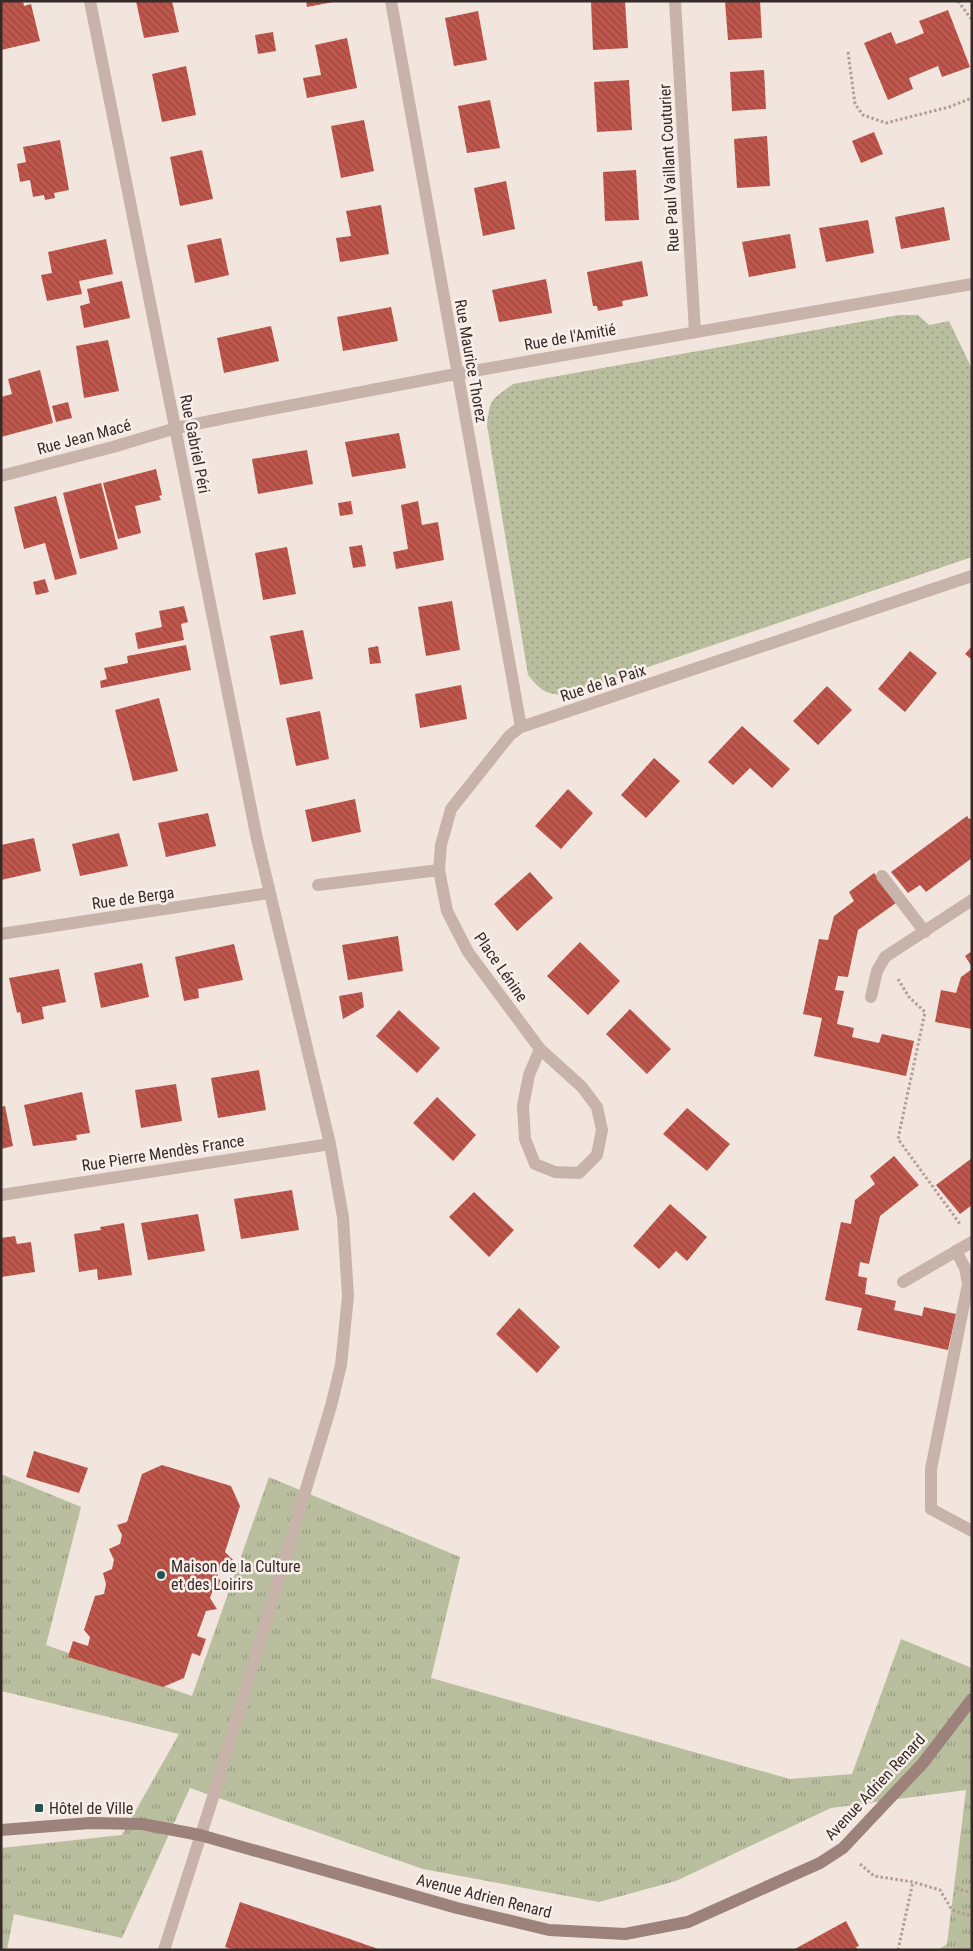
<svg xmlns="http://www.w3.org/2000/svg" width="973" height="1951" font-family="'Roboto Condensed',sans-serif">
<style>
.grass{fill:url(#grass-dots)}
.park{fill:url(#park-tufts)}
.building{fill:url(#building-back-hatch)}
.lines{fill:none;stroke-linecap:round;stroke-linejoin:round}
.path{stroke:#b49d94;stroke-width:3;stroke-dasharray:2.5 2.5;stroke-linecap:butt}
.lane{stroke:#c8b3aa;stroke-width:12}
.street{stroke:#c8b3aa;stroke-width:12}
.secondary{stroke:#9c827b;stroke-width:12}
.poi-dot{fill:#215551;stroke:#f9efea;stroke-width:2}
.labels{text-anchor:middle;dominant-baseline:central;stroke-width:5;stroke-linejoin:round;paint-order:stroke}
.street-label{font-size:16px;fill:#362b29;stroke:#f9efea}
.poi-label{font-size:16px;fill:#362b29;stroke:#f9efea;text-anchor:start}
</style>
<defs>
<pattern id="grass-dots" width="8" height="8" patternUnits="userSpaceOnUse" patternTransform="scale(1.25)"><rect width="8" height="8" fill="#b9bf9e"/><path d="M2 2h.1M6 6h.1" fill="none" stroke="#979b81" stroke-width="1.8" stroke-linecap="round"/></pattern>
<pattern id="park-tufts" width="24" height="20" patternUnits="userSpaceOnUse" patternTransform="scale(1.25)"><rect width="24" height="20" fill="#b9bf9e"/><path d="M3 7l-1-3M5 7V3M7 7l1-3M15 17l-1-3M17 17v-4M19 17l1-3" fill="none" stroke="#979b81"/></pattern>
<pattern id="building-back-hatch" width="6" height="6" patternUnits="userSpaceOnUse" patternTransform="scale(1.25)"><rect width="6" height="6" fill="#bf574d"/><path d="M-1 5l2 2M0 0l6 6M5-1l2 2" fill="none" stroke="#9c4840"/></pattern>
</defs>
<rect width="100%" height="100%" fill="#f1e5dd"/>
<path class="grass" d="M899 315H918L929 325 949 321 972 369V557L566 695C545 694 541 691 528 675L487 425C490 398 491 400 513 384Z"/>
<path class="park" d="M1 1474 81 1507 46 1645 192 1696 269 1477 460 1557 431 1678 790 1779 852 1774 901 1639 972 1668V1950H938L947 1944 966 1790 831 1808 676 1881 599 1902 423 1869 190 1788 122 1938 14 1914 7 1950H1V1848L122 1835 179 1734 1 1691Z"/>
<path class="building" d="M1 1H23L24 6 31 4 40 41 1 50Z
M136 1H172L179 32 144 38Z
M306 1H333V2L307 7Z
M625 1 628 48 593 50 591 2Z
M725 1H760L762 38 728 40Z
M948 10 970 67 942 77 938 66 909 78 913 89 888 100 864 43 891 32 896 44 910 39 924 33 919 21Z
M478 11 487 60 454 66 445 18Z
M273 32 276 51 258 54 255 35Z
M347 38 357 88 307 98 303 78 321 75 315 45Z
M186 66 196 115 162 122 152 74Z
M764 70 766 109 732 111 730 72Z
M629 80 632 130 597 132 594 82Z
M490 100 500 148 467 153 458 106Z
M364 120 374 171 341 178 331 126Z
M874 132 883 154 861 163 852 141Z
M767 136 770 186 737 188 734 139Z
M60 140 69 190 54 193 55 198 45 200 44 195 33 197 30 180 20 182 17 164 26 162 23 147Z
M202 150 213 199 180 206 170 157Z
M636 170 639 220 605 221 603 172Z
M506 181 515 229 483 236 474 188Z
M381 205 389 254 340 262 336 238 351 236 346 211Z
M944 207 950 240 901 249 895 217Z
M868 220 874 253 826 262 819 228Z
M790 234 796 268 749 277 742 242Z
M221 238 229 275 195 283 187 245Z
M106 239 113 274 79 281 82 294 47 301 41 275 52 273 48 252Z
M642 261 648 296 622 301 623 306 598 311 597 306H593L587 272Z
M546 279 552 313 499 322 492 290Z
M122 281 130 318 84 328 80 306 90 303 87 289Z
M391 307 398 341 343 351 337 317Z
M271 326 279 361 224 373 217 338Z
M108 340 119 391 84 398 76 346Z
M40 370 53 423 1 437V397L12 394 8 379Z
M68 402 72 418 56 422 52 406Z
M399 433 406 468 352 477 345 442Z
M307 450 313 484 258 494 252 459Z
M156 469 162 495 159 496 161 500 135 506 141 533 118 539 103 483Z
M101 483 118 549 80 559 63 493Z
M56 496 77 574 55 580 45 543 24 549 14 507Z
M351 501 353 514 340 516 338 503Z
M418 501 422 525 438 522 444 560 396 569 393 552 408 549 401 505Z
M362 545 366 566 353 568 349 547Z
M287 547 296 594 263 600 255 553Z
M45 579 49 592 36 595 33 582Z
M452 601 460 650 426 656 418 607Z
M184 606 188 622 181 624 184 640 138 649 135 633 162 627 159 611Z
M303 630 313 679 280 685 270 636Z
M186 645 191 670 101 688 100 681 107 679 104 668 128 663 127 656Z
M378 646 381 663 370 664 368 648Z
M972 646V660L965 654Z
M910 651 937 673 905 712 878 689Z
M461 685 467 719 420 728 415 694Z
M827 686 852 710 818 745 793 721Z
M159 698 178 771 133 781 115 710Z
M320 711 329 759 296 766 286 718Z
M742 726 790 769 772 788 750 768 733 785 708 762Z
M654 758 680 781 646 818 621 795Z
M568 789 593 813 561 849 535 826Z
M355 799 361 832 312 842 305 810Z
M208 813 216 846 166 857 158 823Z
M967 816 969 819 972 818V858L926 892 920 885 908 893 891 872Z
M119 833 128 866 80 876 72 844Z
M34 838 41 871 1 880V845Z
M530 872 553 898 517 931 494 904Z
M874 873 896 903 858 930 848 977 838 976 835 990 844 991 837 1024 854 1028 852 1037 879 1043 882 1034 914 1041 906 1076 814 1056 822 1018 803 1014 819 939 828 940 834 916 854 901 849 892Z
M398 936 403 971 348 980 342 945Z
M580 942 620 981 588 1015 547 976Z
M234 944 243 980 198 989 199 998 184 1001 175 957Z
M972 951V967L965 956Z
M142 963 149 997 101 1008 94 973Z
M59 969 66 1002 42 1007 44 1019 22 1024 20 1012 17 1013 9 978Z
M972 969V1029L935 1022 941 990 956 993 961 977Z
M362 992 364 1007 343 1019 339 996Z
M630 1009 671 1049 647 1074 606 1034Z
M399 1010 440 1048 417 1073 376 1036Z
M259 1070 266 1110 218 1118 211 1078Z
M176 1084 182 1121 141 1128 135 1090Z
M82 1092 90 1133 76 1135 77 1140 33 1146 24 1105Z
M437 1097 476 1135 453 1161 413 1123Z
M5 1106 13 1146 1 1149V1107Z
M687 1108 730 1144 707 1171 663 1134Z
M894 1156 919 1185 880 1216 869 1264 860 1262 858 1276 867 1278 865 1294 896 1301 894 1310 922 1316 924 1307 956 1314 948 1350 857 1330 862 1308 825 1300 841 1222 851 1224 855 1200 875 1184 870 1176Z
M972 1158V1205L960 1214 936 1185Z
M292 1190 299 1230 241 1239 234 1199Z
M474 1192 514 1230 489 1257 449 1217Z
M670 1204 707 1237 687 1261 676 1251 659 1269 633 1246Z
M198 1214 205 1251 148 1260 141 1223Z
M124 1223 132 1275 98 1280 97 1269 79 1272 74 1234 101 1230 100 1227Z
M15 1236 17 1244 31 1242 35 1272 1 1277V1238Z
M519 1308 560 1347 537 1373 496 1334Z
M34 1451 88 1468 79 1493 26 1477Z
M162 1465 231 1486 240 1506 225 1552 233 1560 222 1562 217 1577 225 1585 214 1587 210 1598 217 1609 206 1611 197 1636 206 1639 200 1656 192 1653 184 1678 163 1687 68 1657 73 1641 88 1646 90 1637 84 1630 95 1596 104 1594 106 1584 103 1573 112 1569 114 1560 109 1549 120 1544 122 1535 117 1525 127 1522 142 1474Z
M240 1902 347 1938 381 1950H234L225 1947Z
M846 1921 859 1946 856 1947 858 1950H793Z"/>
<g class="lines">
<path class="path" d="M958 1 972 20
M848 52 855 104 863 115 886 123 949 107 972 98
M898 979 909 997 925 1012 898 1139 960 1224
M860 1864 874 1876 913 1882 940 1890 952 1910 972 1916
M956 1888 972 1893
M898 1950 913 1882"/>
<path class="lane" d="M882 876 925 932
M956 1251 965 1268 968 1284 931 1469V1509L972 1531"/>
<path class="street" d="M90 1 257 839 330 1144 343 1217 348 1296 341 1365 331 1406 215 1791 164 1950
M391 1 521 727
M675 1 695 332
M1 476 113 447 176 428 225 418 456 374 972 284
M318 885 439 870
M1 934 269 893
M871 997 877 971 885 957 972 900
M540 1049 582 1087 597 1107 602 1130 597 1155 579 1173 555 1172 535 1164 525 1139 523 1106 529 1075 540 1049 468 952 447 911 439 870 441 845 451 809 510 735 521 727 972 576
M1 1195 330 1144
M903 1282 972 1242"/>
<path class="secondary" d="M1 1830 90 1823 142 1824 200 1835 457 1908 549 1930 625 1934 688 1922 820 1863 843 1848 923 1763 972 1699"/>
</g>
<g class="poi-dot">
<circle cx="161" cy="1575" r="5"/>
<rect x="34" y="1803" width="10" height="10" rx="2.5"/>
</g>
<g class="labels">
<g class="street-label">
<text transform="translate(669 168) rotate(-93)">Rue Paul Vaillant Couturier</text>
<text transform="translate(570 337) rotate(-10)">Rue de l'Amitié</text>
<text transform="translate(471 361) rotate(80)">Rue Maurice Thorez</text>
<text transform="translate(84 437) rotate(-15)">Rue Jean Macé</text>
<text transform="translate(195 444) rotate(79)">Rue Gabriel Péri</text>
<text transform="translate(603 683) rotate(-18)">Rue de la Paix</text>
<text transform="translate(133 898) rotate(-8)">Rue de Berga</text>
<text transform="translate(501 967) rotate(55)">Place Lénine</text>
<text transform="translate(163 1153) rotate(-9)">Rue Pierre Mendès France</text>
<text transform="translate(875 1787) rotate(-47)">Avenue Adrien Renard</text>
<text transform="translate(484 1896) rotate(14)">Avenue Adrien Renard</text>
</g>
<g class="poi-label">
<text x="171" y="1566">Maison de la Culture<tspan x="171" dy="18">et des Loirirs</tspan></text>
<text x="49" y="1808">Hôtel de Ville</text>
</g>
</g>
<rect width="973" height="1951" fill="none" stroke="#362b29" stroke-width="5"/>
</svg>
